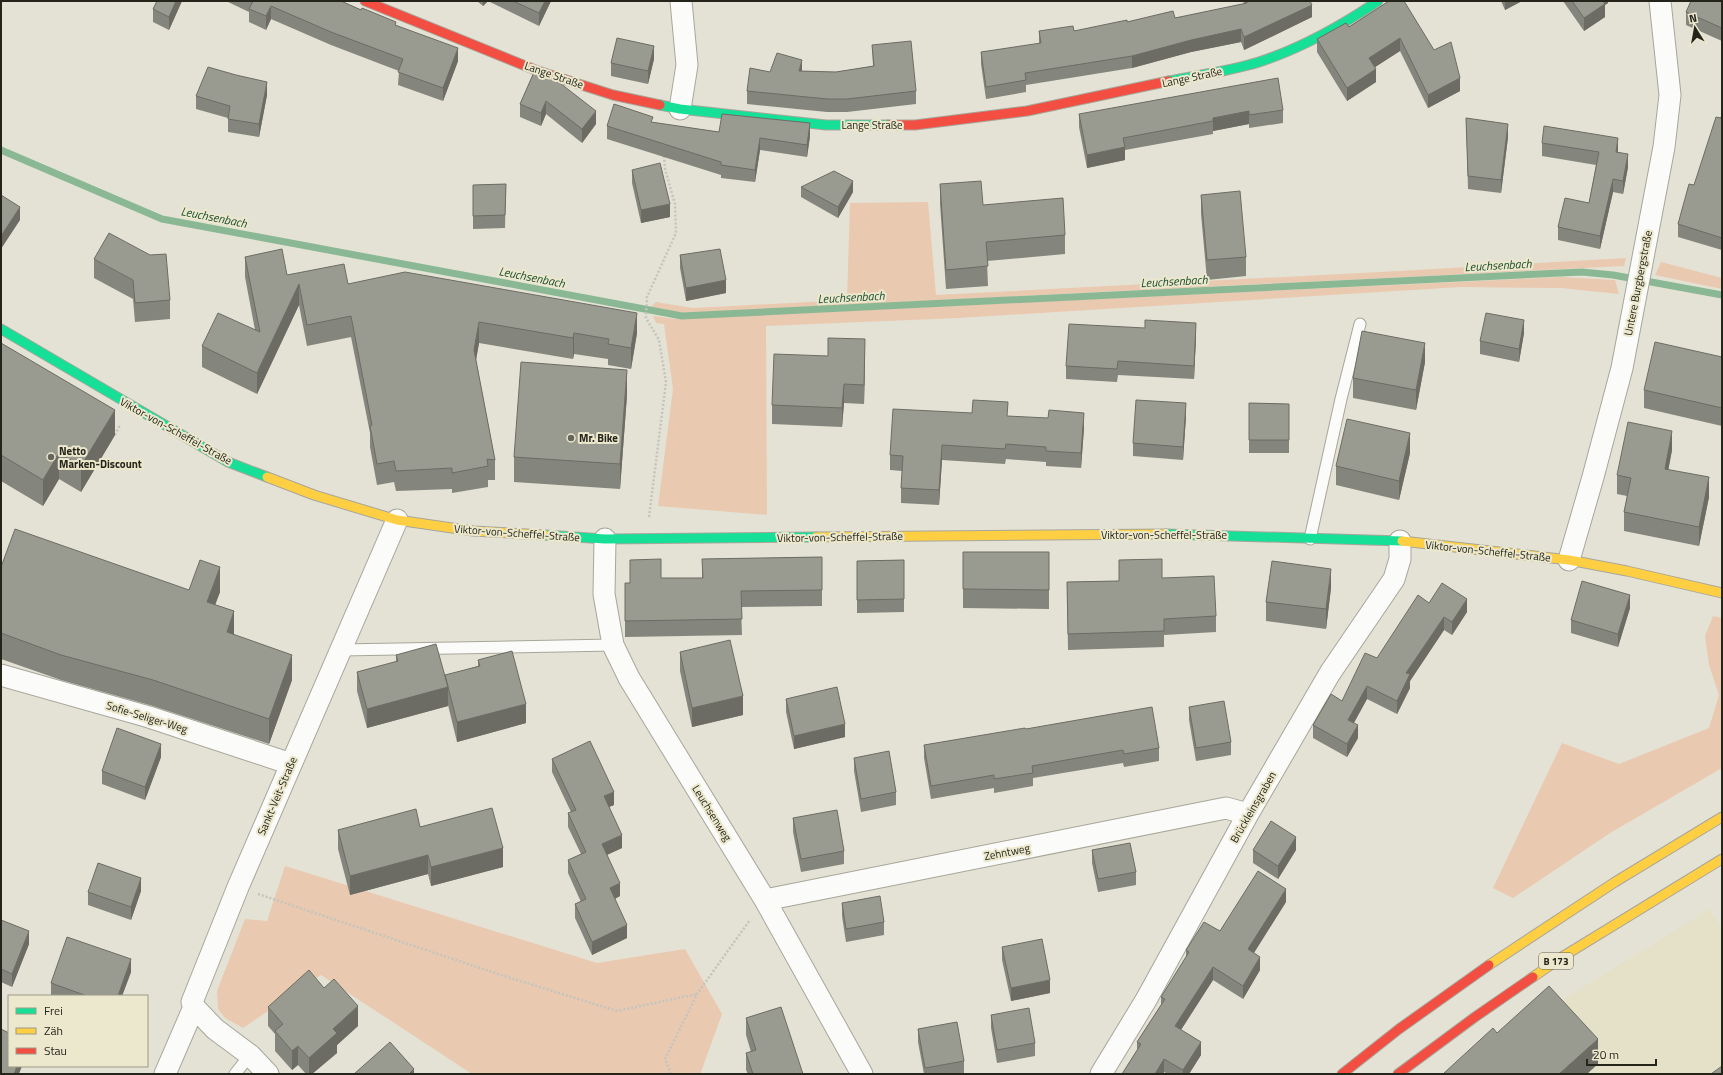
<svg xmlns="http://www.w3.org/2000/svg" width="1723" height="1075" font-family="'Titillium Web',sans-serif">
<style>
.built{fill:#e4e1c8}
.green{fill:#eac9b1}
.lines{fill:none;stroke-linecap:round;stroke-linejoin:round}
.stream{stroke:#8ab894;stroke-width:7}
.lane-casing{stroke:#a7a69b;stroke-width:13}
.street-casing{stroke:#a7a69b;stroke-width:23}
.fast-casing{stroke:#a7a69b;stroke-width:11}
.slow-casing{stroke:#a7a69b;stroke-width:11}
.jam-casing{stroke:#a7a69b;stroke-width:11}
.path{stroke:#c4c4bf;stroke-width:2.5;stroke-dasharray:2 2;stroke-linecap:butt}
.lane{stroke:#fbfbf9;stroke-width:11}
.street{stroke:#fbfbf9;stroke-width:21}
.fast{stroke:#16e098;stroke-width:9}
.slow{stroke:#ffcf43;stroke-width:9}
.jam{stroke:#f24e42;stroke-width:9}
.wall{fill:#84857c}
.shaded-wall{fill:#6c6c65}
.building{fill:#9a9b90;stroke:#6c6c65}
.poi-dot{fill:#68665b;stroke:#ebe8cd;stroke-width:1.5}
.labels{text-anchor:middle;dominant-baseline:central;stroke-width:4;stroke-linejoin:round;paint-order:stroke}
.shield{fill:#ebe8cd;stroke:#605f50;stroke-width:1}
.shield-label{font-size:10px;font-weight:bold;fill:#25241a}
.street-label{font-size:11px;fill:#25241a;stroke:#ebe8cd}
.poi-label{font-size:11px;font-weight:bold;fill:#25241a;stroke:#ebe8cd;text-anchor:start}
.water-label{font-size:12px;font-style:italic;fill:#1b4b2c;stroke:#ebe8cd}
</style>
<rect width="100%" height="100%" fill="#e4e2d4"/>
<path class="built" d="M1710 909 1722 929V1066L1709 1074H1455L1525 1023Z"/>
<path class="green" d="M928 202 936 295 1399 271 1626 258 1624 266 683 313 651 307 656 302 693 308 847 300 850 203Z
M1661 262 1722 278V289L1655 275Z
M1561 277 1615 280 1619 294 1561 288 1461 287 958 318 766 326 767 515 658 506 673 389 664 324 656 323 653 316 675 319Z
M1713 616 1722 618V768L1610 833 1513 898 1493 888 1562 743 1619 764 1709 728 1719 695 1709 665 1705 636Z
M285 866 597 963 685 949 722 1014 701 1072 702 1074H472L321 975 243 1028 225 1018 218 1009 217 991 245 919 267 921Z"/>
<g class="lines">
<path class="stream" d="M1 150 162 219 682 316 1582 272 1613 275 1722 295"/>
<g class="lane-casing">
<path id="lane" d="M1310 539 1341 399 1360 324
M341 650 613 645
M235 1074 250 1055"/>
</g>
<g class="street-casing">
<path id="street" d="M680 109 687 65 681 1
M605 539 604 594 613 645 629 678 765 900 862 1074
M1569 560 1593 477 1622 368 1664 147 1670 95 1660 1
M1 675 149 717 291 764
M765 900 1226 808 1248 814
M194 1007 215 1029 250 1055 268 1074
M165 1074 194 1007 192 1002 238 887 397 520
M1101 1074 1146 1000 1248 814 1330 673 1394 579 1400 559V541"/>
</g>
<g class="fast-casing">
<path id="fast" d="M1169 81C1199 75 1230 71 1259 62 1302 48 1341 26 1378 1
M660 105 680 109 826 125H888
M1 329 228 462 267 477
M1166 534 1402 541
M545 535 605 539 816 537"/>
</g>
<g class="slow-casing">
<path id="slow" d="M267 477 314 495 397 520 473 531 545 535
M816 537 1166 534
M1402 541 1569 560 1627 571 1722 593
M1489 965 1615 882 1722 817
M1533 977 1562 957 1722 859"/>
</g>
<g class="jam-casing">
<path id="jam" d="M365 1 538 71 613 95 660 105
M888 125H915L1027 111 1169 81
M1342 1074 1399 1029 1489 965
M1398 1074 1475 1017 1533 977"/>
</g>
<path class="path" d="M115 435 120 425
M649 517 666 382 659 340 646 318 647 297 676 233 675 204 665 169 664 155
M258 894 504 976 617 1011 697 994
M671 1074 665 1059 697 994 750 920"/>
<use href="#lane" class="lane"/>
<use href="#street" class="street"/>
<use href="#fast" class="fast"/>
<use href="#slow" class="slow"/>
<use href="#jam" class="jam"/>
</g>
<path class="wall" d="M157 1H182L169 30 153 22V9Z
M226 1H341L396 25 458 61 443 101 398 85 399 71 331 45 271 19 266 30 249 22V12Z
M477 1H551L539 26 488 1 483 6Z
M1243 1H1310L1312 17 1244 50 1241 42 1191 52 1132 68 1026 85V92L986 99 981 64V52L1039 44V31H1074L1127 22 1175 18 1244 4Z
M1389 1 1460 91 1428 108 1400 51 1375 67 1376 82 1347 101 1317 52V39L1349 27Z
M1501 1H1522L1505 10Z
M1563 1H1608V3L1605 5V17L1584 31Z
M1722 1V41L1686 25V12Z
M872 45 916 91V104L847 112H827L747 104V91L770 72 802 71 836 72 873 66Z
M654 59 648 84 611 76V63Z
M535 70 596 124 582 143 546 114 541 126 520 117V104Z
M267 95 259 137 228 132V118L196 109V96Z
M1283 110V123L1249 128V124L1213 131V134L1125 150V160L1087 168 1079 127V114Z
M1722 114V250L1678 237V224Z
M1466 118 1508 137 1501 193 1468 189Z
M653 123 719 132 810 136 807 157 760 150 755 182 721 178V175L607 139V126Z
M1542 143 1618 152 1628 167 1623 194 1613 192 1600 249 1558 240V227L1589 203 1596 165 1542 156Z
M632 170 670 217 641 223 632 183Z
M506 184 505 228 473 229V185Z
M940 184 983 205 1065 235V254L987 261 988 286 946 289 940 204Z
M801 187 853 192 838 218 801 197Z
M1201 195 1246 257V276L1207 280 1201 214Z
M680 255 726 293 686 301 680 268Z
M245 257 287 275 348 284 637 333 631 369 608 365V359L574 354 573 359 479 343 476 360 495 460V480H488V487L452 493V489L396 491 394 482 377 485 370 447V433L351 337 307 346 299 305 257 394 202 367V346L255 330 245 277Z
M94 259 170 300V319L135 322 133 299 94 278Z
M1524 333 1519 362 1480 354V341Z
M1196 336 1194 379 1118 375 1117 382 1066 379V366Z
M1 343 115 435 81 492 59 479 43 506 1 481Z
M1722 357V426L1644 408V390Z
M865 359 864 404 844 403 842 427 772 424V405Z
M1425 362 1416 410 1353 398V378Z
M627 395 620 489 514 482V457Z
M1249 403 1289 404V453H1249Z
M1008 416 1084 428 1081 468 1046 466V462L1006 459 1005 464 942 460 939 505 901 503V488L902 471 890 470V455Z
M1186 416 1183 460 1133 456V443Z
M1672 450 1668 470 1709 497 1699 546 1624 531V512L1627 496 1617 494V475Z
M1410 453 1399 500 1336 485V466Z
M963 552H1049V609L963 608Z
M822 557V606L741 607 742 635 625 637V583H630L661 578H702V559Z
M904 560V612L857 613V561Z
M1119 560 1162 578 1216 616V632L1164 635V647L1068 650 1067 582 1119 581Z
M1 567 189 590 220 592 215 604 234 635 292 680 269 744 153 706 61 680 1 659Z
M1331 588 1326 629 1266 621V602Z
M1429 603 1467 612 1452 635 1444 630 1410 681V688L1397 714 1367 699 1354 723 1358 738 1347 757 1313 738V725L1342 701 1377 658Z
M1630 608 1618 647 1571 633V620Z
M680 652 743 715 692 727 680 671Z
M396 655 445 676 478 666V660L526 723 457 742 448 705V706L367 728 357 691V672L396 662Z
M786 699 845 737 794 749 786 712Z
M1189 707 1231 742V755L1196 761 1189 720Z
M1026 729 1159 748V761L1124 767 1123 763 1033 778V786L994 793V788L931 799 924 758V745Z
M161 757 145 800 102 784V771Z
M854 758 896 792V805L861 812 854 771Z
M552 759 614 805 609 807 622 848 607 855 620 896 615 899 627 938 592 955 575 918V904L581 902 568 873V860L581 854 568 827V813L571 812 552 772Z
M793 818 844 851V864L801 872 793 832Z
M420 827 503 867 431 886 428 874 350 895 338 849V830Z
M1092 850 1136 872V885L1098 892 1092 863Z
M1253 850H1296L1278 879 1253 863Z
M141 891 131 920 88 905V892Z
M1286 902 1254 953 1260 970 1243 999 1213 980 1181 1030 1201 1055 1189 1074H1168L1164 1072 1163 1074H1122L1137 1050V1042L1161 1005V997L1186 957V950L1220 931Z
M842 903 884 922V935L846 942 842 916Z
M1 920 29 944 12 987 1 982Z
M1002 947 1050 993 1011 1001 1002 960Z
M131 972 122 996H51V983Z
M268 1007 358 1026 337 1045V1053L312 1074H306L298 1065 292 1070 275 1051V1034L268 1026Z
M991 1015 1035 1043V1056L997 1063 991 1028Z
M746 1018 803 1074H748L746 1070V1053L751 1052 746 1035Z
M918 1029 964 1061V1074H924L918 1042Z"/>
<path class="shaded-wall" d="M176 1H182L169 30V17Z
M483 1H488L483 6Z
M545 1H551L539 26V13Z
M1505 1H1522L1505 10Z
M1599 1H1608V3L1605 5V17L1584 31V18Z
M1312 5V17L1244 50V37Z
M271 6V19L266 30V16Z
M1241 29V42L1191 52 1132 68V56L1191 40Z
M1400 38V51L1369 71V58Z
M654 46V59L648 84V71Z
M458 48V61L443 101V88Z
M802 60V73L799 71Z
M1376 69V82L1347 101V88Z
M1460 78V91L1428 108V95Z
M267 82V95L259 137V124Z
M546 101V114L541 126V113Z
M596 111V124L582 143V129Z
M1249 111V124L1213 131V118Z
M810 123V136L807 157V145Z
M1508 124V137L1501 193V180Z
M760 138V150L755 182V170Z
M1618 138V151L1616 165V152Z
M1125 147V160L1087 168V155Z
M1628 154V167L1623 194V181Z
M1613 179V192L1600 249V236Z
M853 181V192L838 218V207Z
M670 204V217L641 223V210Z
M20 207V220L1 249V236Z
M726 280V293L686 301V288Z
M299 284V305L257 394V373Z
M637 313V333L631 369V348Z
M1524 320V333L1519 362V349Z
M479 322V343L474 371V350Z
M1196 323V336L1194 379V366Z
M574 333V354L573 359V338Z
M865 339V359L864 404V385Z
M1425 343V362L1416 410V390Z
M627 370V395L620 489V464Z
M844 384V403L842 427V408Z
M1186 403V416L1183 460V447Z
M115 410V435L81 492V466Z
M1084 413V428L1081 468V453Z
M1672 431V450L1665 488V469Z
M1410 433V453L1399 500V481Z
M942 445V460L939 505V490Z
M59 453V479L43 506V480Z
M1709 477V497L1699 546V527Z
M220 567V592L207 627V602Z
M1331 569V588L1326 629V609Z
M1630 595V608L1618 647V634Z
M1467 599V612L1452 635V622Z
M234 611V636L227 632Z
M1444 617V630L1410 681V688L1397 714V701L1406 673Z
M292 655V680L269 744V719Z
M1367 686V699L1348 733V720Z
M448 687V706L367 728V709Z
M743 696V715L692 727V708Z
M526 704V723L457 742V722Z
M845 724V737L794 749V736Z
M1358 725V738L1347 757V744Z
M161 744V757L145 800V787Z
M614 792V805L604 809V796Z
M622 835V848L602 857V844Z
M1296 837V850L1278 879V866Z
M503 848V867L431 886V867Z
M428 855V874L350 895V876Z
M141 878V891L131 920V907Z
M620 883V896L610 901V888Z
M1286 889V902L1248 962V949Z
M627 925V938L592 955V942Z
M29 931V944L12 987V974Z
M1260 957V970L1243 999V986Z
M131 959V972L122 996H118Z
M1213 967V980L1175 1039V1026Z
M1050 980V993L1011 1001V988Z
M358 1006V1026L337 1045V1053L312 1074H309V1058L333 1029Z
M1598 1039V1064L1587 1074H1559Z
M1201 1042V1055L1189 1074H1183V1070Z
M298 1046V1065L292 1070V1051Z
M1164 1059V1072L1163 1074H1155Z
M17 1066H22L19 1074H14Z
M414 1069V1074H409Z"/>
<path class="building" d="M157 1H176L169 17 153 9Z
M253 1H341L361 10 362 8 396 22 395 25 458 48 443 88 398 72 403 59 331 32 271 6 266 16 249 9Z
M513 1H545L539 13Z
M1247 1H1310L1312 5 1244 37 1241 29 1191 40 1132 56 1025 73 1026 80 986 87 981 52 1041 43 1039 31 1073 26 1074 31 1127 20V22L1173 11 1175 18 1247 3Z
M1389 1H1404L1434 50 1451 42 1460 78 1428 95 1400 38 1369 58 1376 69 1347 88 1317 39 1346 23 1349 27Z
M1572 1H1603L1605 4 1584 18Z
M1691 1H1722V28L1686 12Z
M617 38 654 46 648 71 611 63Z
M911 41 916 91 847 99H827L747 91 750 68 770 72 777 53 802 60 799 71 836 72 874 66 872 45Z
M208 67 236 75 267 82 259 124 228 119 230 106 196 96Z
M535 70 556 80 596 111 582 129 546 101 541 113 520 104Z
M1278 78 1283 110 1249 115V111L1213 118V121L1123 138 1125 147 1087 155 1079 114Z
M614 104 653 117 651 122 719 132 722 114 810 123 807 145 760 138 755 170 721 165V162L607 126Z
M1722 114V238L1678 224 1689 184 1694 185 1716 117 1721 118Z
M1466 118 1508 124 1501 180 1468 176Z
M1544 126 1618 138 1616 152 1628 154 1623 181 1613 179 1600 236 1558 227 1565 198 1589 203 1599 152 1542 143Z
M660 163 670 204 641 210 632 170Z
M834 171 853 181 838 207 801 187Z
M981 181 983 205 1063 198 1065 235 986 242 988 266 946 270 940 184Z
M506 184 505 215 473 216V185Z
M1240 191 1246 257 1207 260 1201 195Z
M1 195 20 207 1 236Z
M109 233 150 255 166 254 170 300 135 303 133 280 94 259Z
M282 249 287 275 344 264 348 284 405 272 637 313 631 348 608 344 609 339 574 333 573 338 479 322 474 350 495 460 487 459 488 466 452 473V468L396 471 394 461 377 464 370 426 372 425 351 316 307 325 299 284 257 373 202 346 218 313 260 332 245 257Z
M720 249 726 280 686 288 680 255Z
M1486 313 1524 320 1519 349 1480 341Z
M1145 320 1196 323 1194 366 1118 361 1117 369 1066 366 1069 324 1145 328Z
M1362 331 1425 343 1416 390 1353 378Z
M828 338 865 339 864 385 844 384 842 408 772 405 774 354 828 356Z
M1655 342 1722 357V408L1644 390Z
M1 343 115 410 81 466 59 453 43 480 1 455Z
M521 362 627 370 620 464 514 457Z
M973 400 1008 402 1007 416 1048 418 1049 410 1084 413 1081 453 1046 451V447L1006 444 1005 449 942 445 939 490 901 488 903 456 890 455 893 409 972 413Z
M1136 400 1186 403 1183 447 1133 443Z
M1249 403 1289 404V440H1249Z
M1347 419 1410 433 1399 481 1336 466Z
M1628 422 1672 431 1665 469 1709 477 1699 527 1624 512 1631 478 1617 475Z
M15 529 189 590 200 560 220 567 207 602 234 611 227 632 292 655 269 719 153 680 61 655 1 633V567Z
M963 552H1049V590L963 589Z
M822 557V590L741 591 742 619 625 621V583H630V560L661 559V578H703L702 559Z
M1162 559V578L1214 576 1216 616 1164 619V631L1068 634 1067 582 1119 581V560Z
M904 560V599L857 600V561Z
M1272 561 1331 569 1326 609 1266 602Z
M1582 581 1630 595 1618 634 1571 620Z
M1442 583 1467 599 1452 622 1444 617 1406 673 1410 674 1397 701 1367 686 1348 720 1358 725 1347 744 1313 725 1331 694 1342 701 1365 653 1377 658 1418 595 1429 603Z
M730 640 743 696 692 708 680 652Z
M436 644 448 687 367 709 357 672 398 661 396 655Z
M512 651 526 704 457 722 445 675 480 666 478 660Z
M837 687 845 724 794 736 786 699Z
M1224 701 1231 742 1196 748 1189 707Z
M1152 707 1159 748 1124 754 1123 750 1032 766 1033 773 994 779V775L931 786 924 745 1025 728 1026 729Z
M117 728 161 744 145 787 102 771Z
M590 741 614 792 604 796 622 835 602 844 620 883 610 888 627 925 592 942 575 904 586 899 568 860 586 852 568 813 576 810 552 759Z
M889 751 896 792 861 799 854 758Z
M492 808 503 848 431 867 428 855 350 876 338 830 416 809 420 827Z
M837 810 844 851 801 859 793 818Z
M1271 821 1296 837 1278 866 1253 850Z
M1130 843 1136 872 1098 879 1092 850Z
M98 863 141 878 131 907 88 892Z
M1258 871 1286 889 1248 949 1260 957 1243 986 1213 967 1175 1026 1201 1042 1183 1070 1164 1059 1155 1074H1122L1141 1044 1137 1042 1165 999 1161 997 1189 952 1186 950 1204 922 1220 931Z
M880 896 884 922 846 929 842 903Z
M1 920 29 931 12 974 1 969Z
M67 937 131 959 118 996H87L51 983Z
M1042 939 1050 980 1011 988 1002 947Z
M309 970 324 988 334 979 358 1006 333 1029 337 1033 309 1058 298 1046 292 1051 275 1031 283 1024 268 1007Z
M1549 986 1598 1039 1559 1074H1443L1493 1028 1497 1033Z
M781 1007 803 1074H753L746 1053 756 1050 746 1018Z
M1029 1008 1035 1043 997 1050 991 1015Z
M957 1022 964 1061 925 1068 918 1029Z
M1 1029 9 1033V1066H17L14 1074H1Z
M390 1042 414 1069 409 1074H354Z
M1722 1066V1074H1711Z"/>
<g class="poi-dot">
<circle cx="571" cy="438" r="4"/>
<circle cx="51" cy="457" r="4"/>
</g>
<g class="labels">
<rect class="shield" x="1539" y="953" width="34" height="16" rx="3"/>
<g class="shield-label">
<text x="1556" y="961">B 173</text>
</g>
<g class="street-label">
<text transform="translate(554 75) rotate(19)">Lange Straße</text>
<text transform="translate(1192 77) rotate(-12)">Lange Straße</text>
<text x="872" y="125">Lange Straße</text>
<text transform="translate(1638 283) rotate(-79)">Untere Burgbergstraße</text>
<text transform="translate(176 431) rotate(29)">Viktor-von-Scheffel-Straße</text>
<text transform="translate(517 533) rotate(4)">Viktor-von-Scheffel-Straße</text>
<text x="1164" y="535">Viktor-von-Scheffel-Straße</text>
<text transform="translate(840 537) rotate(-1)">Viktor-von-Scheffel-Straße</text>
<text transform="translate(1488 551) rotate(6)">Viktor-von-Scheffel-Straße</text>
<text transform="translate(147 717) rotate(17)">Sofie-Seliger-Weg</text>
<text transform="translate(277 796) rotate(-67)">Sankt-Veit-Straße</text>
<text transform="translate(1253 807) rotate(-60)">Brückleinsgraben</text>
<text transform="translate(712 813) rotate(58)">Leuchsenweg</text>
<text transform="translate(1007 852) rotate(-11)">Zehntweg</text>
</g>
<g class="poi-label">
<text x="579" y="438">Mr. Bike</text>
<text x="59" y="451">Netto<tspan x="59" dy="13">Marken-Discount</tspan></text>
</g>
<g class="water-label">
<text transform="translate(214 217) rotate(11)">Leuchsenbach</text>
<text transform="translate(1498 265) rotate(-3)">Leuchsenbach</text>
<text transform="translate(532 277) rotate(11)">Leuchsenbach</text>
<text transform="translate(1174 281) rotate(-3)">Leuchsenbach</text>
<text transform="translate(851 297) rotate(-3)">Leuchsenbach</text>
</g>
</g>
<rect width="1723" height="1075" fill="none" stroke="#25241a" stroke-width="4"/>
<rect x="8" y="995" width="140" height="72" fill="#ebe8cd" stroke="#9c9a85"/>
<rect x="16" y="1008" width="20" height="6" fill="#16e098" stroke="#9c9a85"/>
<text x="44" y="1015" font-size="12" fill="#25241a">Frei</text>
<rect x="16" y="1028" width="20" height="6" fill="#ffcf43" stroke="#9c9a85"/>
<text x="44" y="1035" font-size="12" fill="#25241a">Zäh</text>
<rect x="16" y="1048" width="20" height="6" fill="#f24e42" stroke="#9c9a85"/>
<text x="44" y="1055" font-size="12" fill="#25241a">Stau</text>
<g transform="translate(1695 28) rotate(349)" stroke="#ebe8cd" stroke-width="3" paint-order="stroke">
<path d="M0-3L7 15L0 10L-7 15Z" fill="#25241a"/>
<text y="-6" font-size="11" font-weight="bold" text-anchor="middle" fill="#25241a">N</text>
</g>
<path d="M1587 1059v6h69v-6" fill="none" stroke="#25241a" stroke-width="2"/>
<text x="1593" y="1059" font-size="12" fill="#25241a" stroke="#ebe8cd" stroke-width="3" paint-order="stroke">20 m</text>
</svg>
